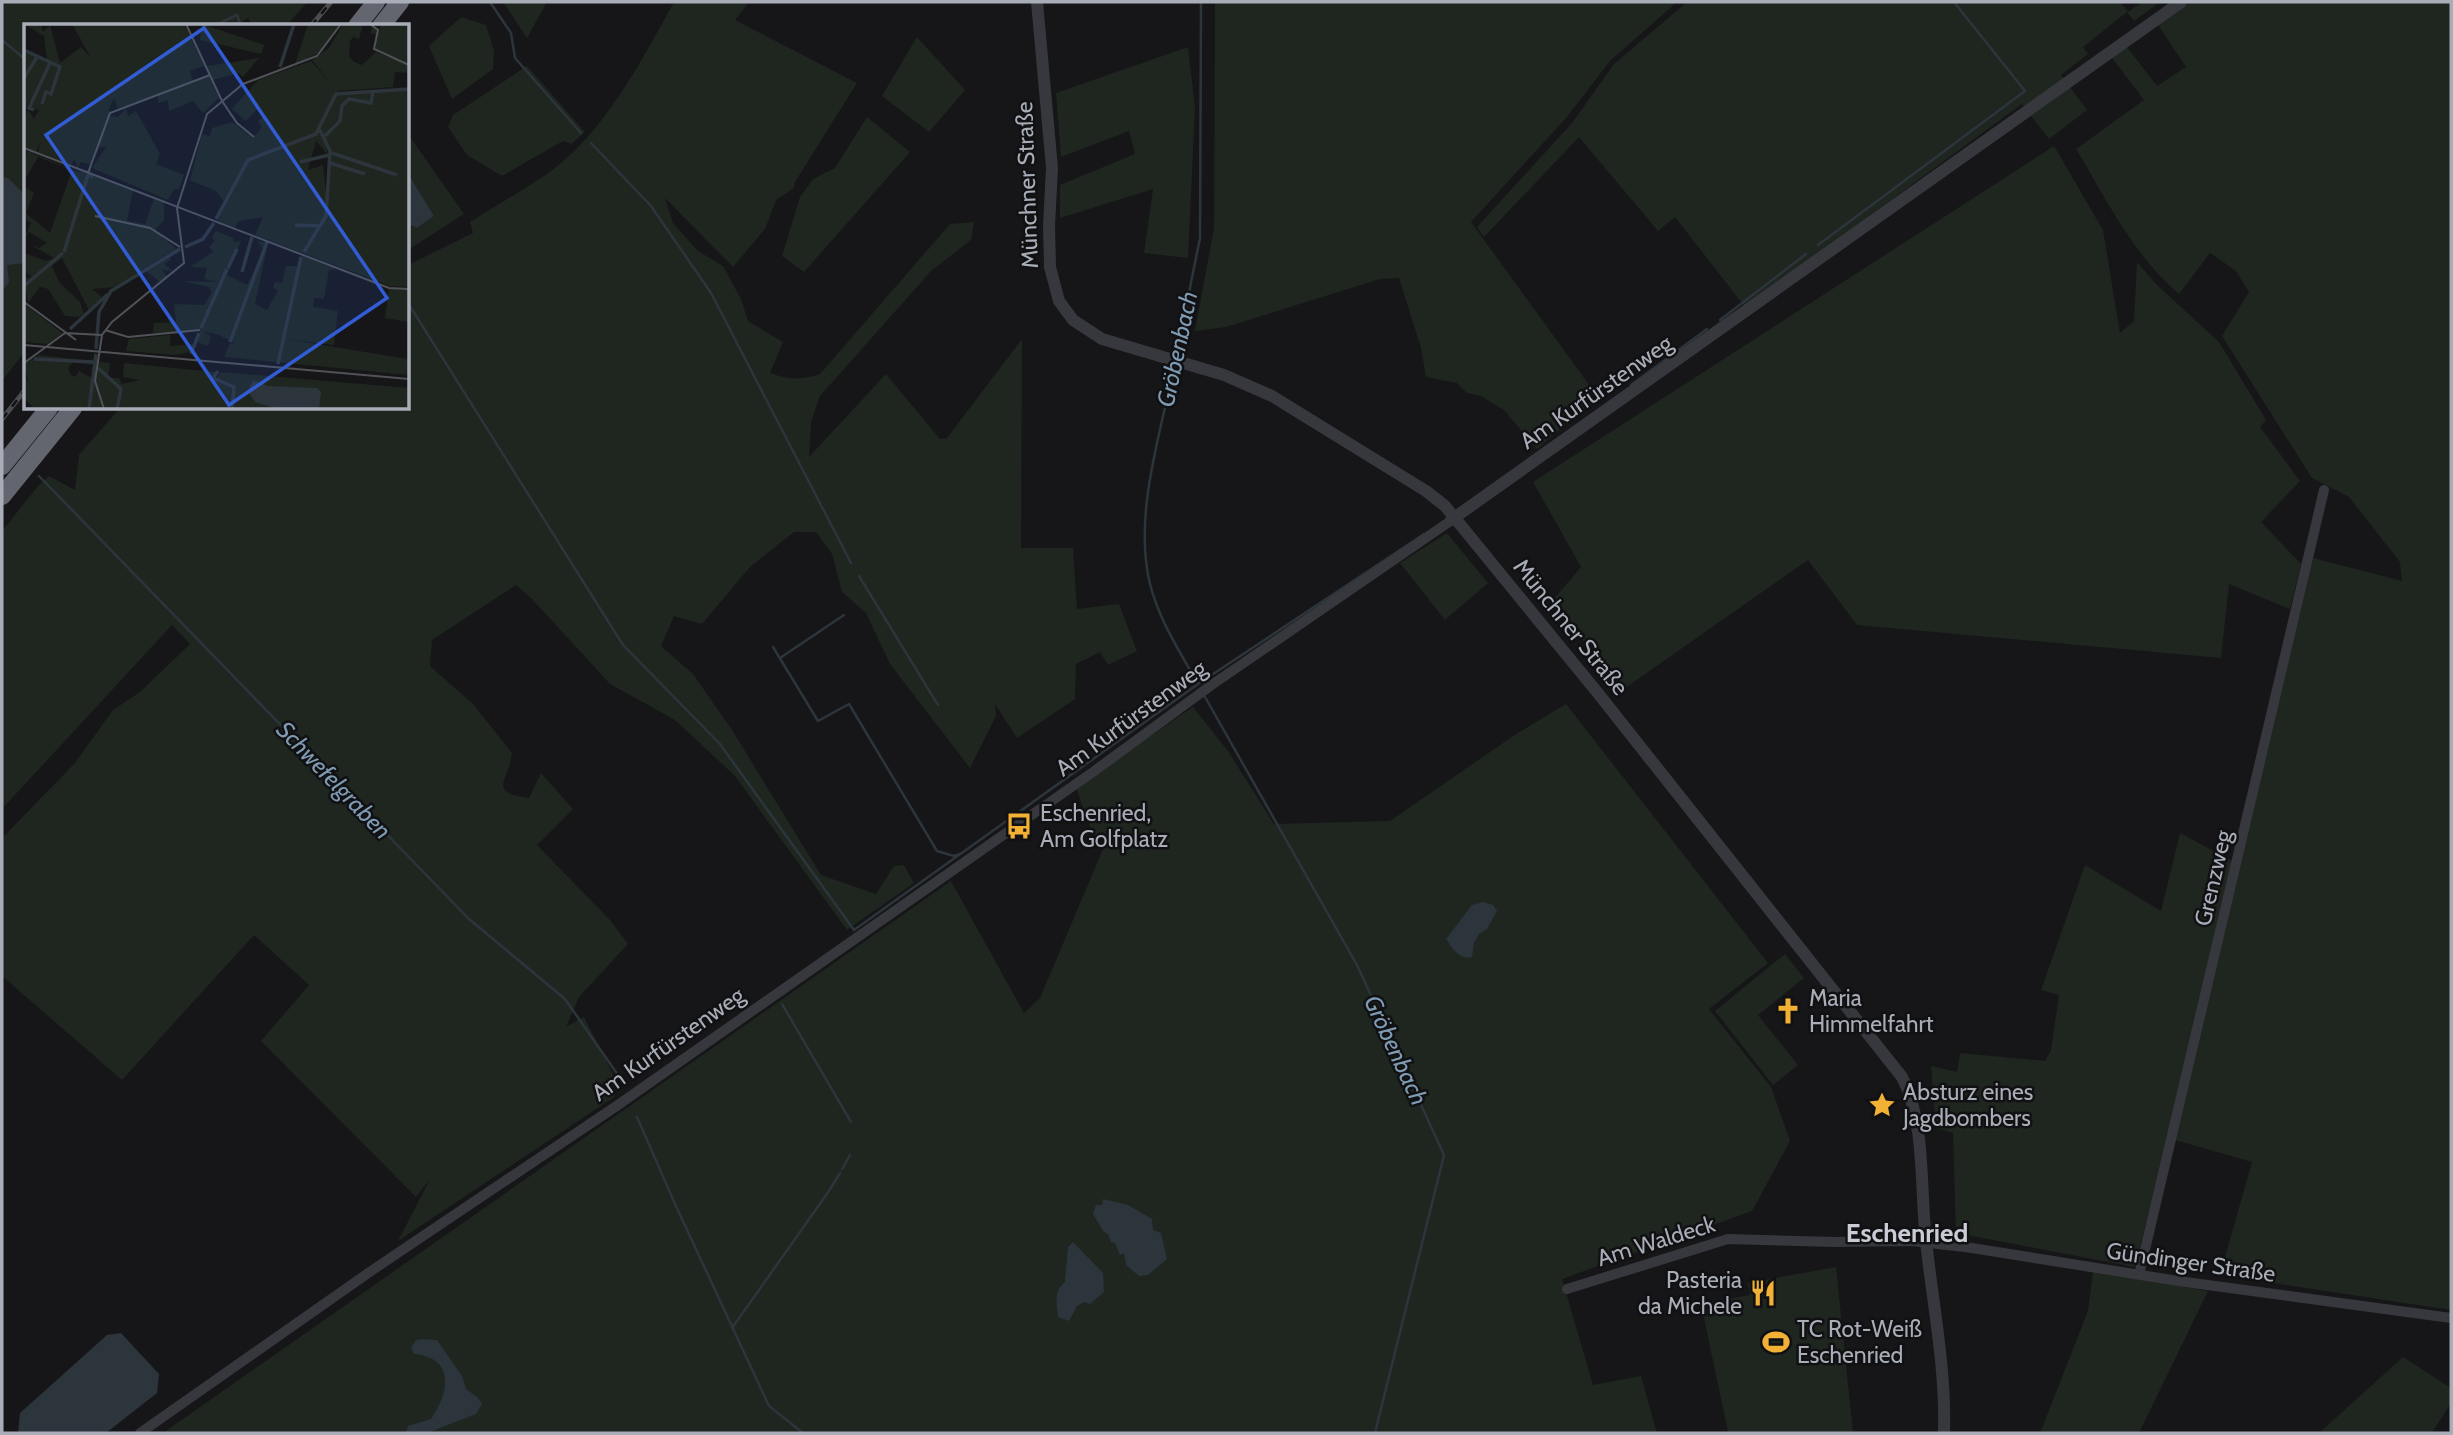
<svg xmlns="http://www.w3.org/2000/svg" width="2453" height="1435" font-family="Cabin,sans-serif">
<style>
.green{fill:#1e261f}
.water{fill:#2c353c}
.lines{fill:none;stroke-linecap:round;stroke-linejoin:round}
.stream{stroke:#2c353c;stroke-width:2.5}
.minor{stroke:#37383d;stroke-width:10}
.tertiary{stroke:#37383d;stroke-width:12}
.motorway{stroke:#63666e;stroke-width:18}
.rail-casing{stroke:#4a4c52;stroke-width:5}
.rail{stroke:#111113;stroke-width:2.5;stroke-dasharray:8;stroke-linecap:butt}
.labels{text-anchor:middle;dominant-baseline:central;stroke-width:5;stroke-linejoin:round;paint-order:stroke}
.street-label{font-size:23px;fill:#a8adb8;stroke:#111113}
.poi-label{font-size:23px;fill:#a8adb8;stroke:#111113;text-anchor:start}
.water-label{font-size:24px;font-style:italic;fill:#7f9bb3;stroke:#111113}
.quarter-label{font-size:26px;font-weight:bold;fill:#c9ccd4;stroke:#111113}
.inset-river{fill:none;stroke:#2c353c;stroke-width:3.5}
.inset-road{fill:none;stroke:#505258;stroke-width:2}
.view{fill:#325cd3;fill-opacity:0.15;stroke:#325cd3;stroke-width:3.5}
.inset-edge{fill:none;stroke:#a8adb8;stroke-width:3.5}
</style>
<rect width="100%" height="100%" fill="#161618"/>
<path class="green" d="M2 2H307L286 26H252L248 18 235 26H26V350L2 381Z
M503 2H547L527 38Z
M674 2H749L735 20 857 83 795 182 794 188 776 200 765 229 733 267 665 198 673 223 698 251 723 266 741 299 748 321 783 342 770 373C788 380 802 380 820 374L950 224 974 222 971 240 931 271 820 396 811 422 809 457 886 374 940 439 947 438 1022 339 1021 548H1073L1077 609 1119 604 1137 651 1108 665 1100 652 1076 664 1075 699 1017 738 995 704 996 716 970 768 890 664 866 613 842 592 832 554 816 532H794L750 567 702 624 674 616 661 646 693 674 732 730 821 875 876 894 894 866 904 865 914 883 847 930 735 776 675 720 610 684 533 600 516 585 432 640 430 666 473 704 512 753C509 782 486 792 529 798L541 773 573 809 537 845 610 920 628 944 579 997 566 1027 584 1017 618 1084 614 1097 398 1241 430 1179 416 1197 261 1041 309 985 254 935 122 1080 2 976V838L74 764 113 710 140 692 190 644 172 625 2 809V531L38 486 49 476 75 490 79 455 120 408H408V265L473 233 470 222C495 206 522 191 547 174 603 135 642 60 674 2Z
M1215 2H1677L1610 61 1567 117 1471 222 1598 397 1537 449 1504 410 1481 396 1467 393 1457 383 1426 377 1421 348 1399 278 1380 279 1226 327 1195 331 1214 228Z
M1687 2H2120L2128 12 2142 2H2160L2134 21 2127 12 2083 47 2088 54 2061 75 2087 110 2049 139 2022 104 1745 307 1675 217 1658 231 1579 137 1484 237 1477 227 1572 123 1614 64Z
M2189 2H2451V1310L2220 1275 2252 1162 2175 1140 2313 558 2402 581 2400 562 2349 497 2312 478 2222 336 2249 292 2236 271 2210 253 2179 294C2133 255 2107 200 2076 149L2144 100 2112 58 2127 47 2157 86 2186 67 2158 25Z
M461 17 486 25 494 51 493 69 452 99 429 46Z
M917 37 965 90 929 132 882 96Z
M1188 47 1195 107 1188 258 1144 253 1153 189 1060 218V185L1135 154 1129 131 1061 157 1056 93Z
M527 66 585 132 571 144 563 141 502 176 467 155 448 127 453 115Z
M867 117 910 152 804 272 782 256 800 197 813 179 835 168Z
M408 134 464 214 408 250V224L417 228 434 216 408 173Z
M2054 146 2103 230 2120 333 2134 321 2137 262 2155 283 2219 342 2266 420 2260 427 2300 481 2261 522 2301 564 2290 609 2229 584 2221 658 1857 625 1808 560 1621 691 1553 600 1581 567 1533 482Z
M1447 533 1488 583 1445 620 1400 563Z
M1566 704 1768 963 1709 1009 1771 1087 1790 1141 1752 1211 1562 1279 1593 1385 1641 1376 1657 1433H163L951 881 1024 1013 1040 998 1109 835 1093 836 1076 787 1193 707 1228 751 1274 824 1390 821 1516 734Z
M2180 833 2234 862 2135 1267 1956 1233 1953 1133 1936 1128 1931 1066 1957 1072 1960 1053 2045 1061 2051 1050 2059 995 2041 990 2085 865 2161 911Z
M1785 954 1804 978 1758 1015 1798 1065 1773 1085 1715 1011Z
M1836 1267 1853 1433H1726L1728 1432 1701 1304 1750 1295 1748 1283Z
M2093 1272 2208 1291 2139 1433H2040L2088 1311Z
M2403 1357 2451 1388V1403L2432 1433H2319Z"/>
<path class="water" d="M408 173 434 216 417 228 408 224Z
M2 177 8 178 26 196V263L7 265 9 282 2 291Z
M1483 902 1493 905 1497 911 1487 929 1479 934 1474 943 1472 957C1459 960 1453 949 1446 939L1472 905Z
M1103 1199 1128 1205 1152 1219 1153 1230 1161 1233 1167 1259 1148 1275 1139 1276 1126 1265 1124 1253 1120 1255 1115 1243 1111 1242 1108 1234 1104 1232 1093 1214 1096 1205H1102Z
M1073 1242 1103 1273 1104 1292 1090 1304 1084 1302 1077 1306 1069 1321 1058 1317C1057 1304 1053 1291 1065 1282L1068 1247Z
M121 1333 159 1374 157 1393 106 1433H18L20 1413 107 1335Z
M422 1339 437 1340 462 1376 466 1389 477 1397 482 1404 476 1414 427 1433H406L408 1426 431 1419C449 1393 456 1358 414 1354L411 1348 416 1340Z"/>
<g class="lines">
<path class="stream" d="M490 2 511 33 515 58 581 133
M214 26 237 15 241 26
M2 40 26 60
M591 143 651 206 711 293 851 563
M1818 245 2025 91 1954 2
M408 303 623 645 720 744 854 930 1198 684 1424 534
M1720 320 1806 254
M1176 357 1200 238 1201 2
M1175 363C1161 432 1133 515 1150 584 1159 620 1180 652 1198 684
M1631 385 1707 329
M39 476 469 919 565 999 625 1085
M859 576 938 705
M773 647 818 721 849 704 937 851 954 856 960 854
M780 658 844 615
M1205 697 1357 965 1444 1155 1375 1433
M782 1004 851 1122
M637 1117 675 1204 769 1406 803 1433
M842 1169 850 1155
M732 1328 829 1191 840 1173"/>
<path class="minor" d="M2139 1275 2324 490
M1567 1289 1728 1239 1836 1242 1913 1241 1972 1248 2178 1281 2451 1318
M140 1433 374 1269 618 1105 1093 772 1213 684 1449 522"/>
<path class="tertiary" d="M1037 2 1052 168 1049 226 1050 267 1059 301 1073 320 1102 339 1224 375 1272 396 1426 491 1445 506 1597 692 1902 1077C1926 1123 1920 1190 1926 1241 1933 1306 1946 1368 1944 1433
M1451 520 2181 2"/>
<path class="motorway" d="M357 26 376 2
M381 26 400 2
M2 466 49 408
M2 496 73 408"/>
<g class="rail-casing">
<path id="rail" d="M311 26 331 2
M2 419 26 389"/>
</g>
<use href="#rail" class="rail"/>
</g>
<defs>
<g id="bus-bare" transform="scale(2.1)"><path d="M-5-6H5V4H4V6H2V4H-2V6H-4V4H-5ZM-3.5-4V0h7V-4ZM-3.5 1.2v1.5H-2V1.2ZM2 1.2v1.5H3.5V1.2Z" fill="#f2b134" stroke="#111113" stroke-width="2.5" paint-order="stroke"/></g>
<g id="church-bare" transform="scale(2.1)"><path d="M-1.2-6h2.4v3.5h3.3v2.4h-3.3V6h-2.4V-.1h-3.3v-2.4h3.3Z" fill="#f2b134" stroke="#111113" stroke-width="2.5" paint-order="stroke"/></g>
<g id="sight-bare" transform="scale(2.1)"><path d="M0-6L1.8-2.2L6-1.7L2.9 1.2L3.7 5.4L0 3.3L-3.7 5.4L-2.9 1.2L-6-1.7L-1.8-2.2Z" fill="#f2b134" stroke="#111113" stroke-width="2.5" paint-order="stroke"/></g>
<g id="restaurant-bare" transform="scale(2.1)"><path d="M-5-6h1v4h1v-4h1v4h1v-4h1v5L-1.5 .5V6h-2V.5L-5-1ZM5-6V6H3V1.5H1.5Q1.5-4 5-6Z" fill="#f2b134" stroke="#111113" stroke-width="2.5" paint-order="stroke"/></g>
<g id="stadium-bare" transform="scale(2.1)"><path d="M0-5a6.5 5 0 1 0 0 10a6.5 5 0 1 0 0-10ZM-3.5-1.8h7v3.6h-7Z" fill="#f2b134" stroke="#111113" stroke-width="2.5" paint-order="stroke"/></g>
</defs>
<g fill-rule="evenodd">
<use href="#bus-bare" x="1019" y="826"/>
<use href="#church-bare" x="1788" y="1011"/>
<use href="#sight-bare" x="1882" y="1105"/>
<use href="#restaurant-bare" x="1763" y="1293"/>
<use href="#stadium-bare" x="1776" y="1342"/>
</g>
<g class="labels">
<g class="street-label">
<text transform="translate(1027 185) rotate(-92)">Münchner Straße</text>
<text transform="translate(1596 392) rotate(-35)">Am Kurfürstenweg</text>
<text transform="translate(1571 627) rotate(51)">Münchner Straße</text>
<text transform="translate(1131 718) rotate(-36)">Am Kurfürstenweg</text>
<text transform="translate(2213 878) rotate(-77)">Grenzweg</text>
<text transform="translate(668 1044) rotate(-35)">Am Kurfürstenweg</text>
<text transform="translate(1656 1241) rotate(-17)">Am Waldeck</text>
<text transform="translate(2191 1262) rotate(8)">Gündinger Straße</text>
</g>
<g class="poi-label">
<text x="1040" y="813">Eschenried,<tspan x="1040" dy="26">Am Golfplatz</tspan></text>
<text x="1809" y="998">Maria<tspan x="1809" dy="26">Himmelfahrt</tspan></text>
<text x="1903" y="1092">Absturz eines<tspan x="1903" dy="26">Jagdbombers</tspan></text>
<text x="1742" y="1280" text-anchor="end">Pasteria<tspan x="1742" dy="26">da Michele</tspan></text>
<text x="1797" y="1329">TC Rot-Weiß<tspan x="1797" dy="26">Eschenried</tspan></text>
</g>
<g class="water-label">
<text transform="translate(1177 349) rotate(-78)">Gröbenbach</text>
<text transform="translate(334 780) rotate(46)">Schwefelgraben</text>
<text transform="translate(1396 1050) rotate(65)">Gröbenbach</text>
</g>
<g class="quarter-label">
<text x="1907" y="1233">Eschenried</text>
</g>
</g>
<g transform="translate(24 24)">
<rect width="385" height="385" fill="#161618"/>
<path d="M0 0H17L19 8 26 1 36 39 57 23 67 34 48 0H160L180 42 166 47 169 57 185 52 195 74 179 89 169 77 145 87 144 76 134 79V71L94 85 90 74 85 85 87 92 94 93 102 84 104 92 112 87 136 130 132 140 160 151 155 165H150L144 176 68 144 83 122 75 124 67 141 57 138 54 144 50 135 47 141 14 128 17 117 12 128 0 124V95L4 86 10 95 15 86 5 84 7 74 0 89V26L23 37 20 12ZM178 0 240 21 237 30 176 16ZM284 0H316L299 27 271 40ZM319 0H339L335 15 329 13 326 17 325 32 330 38 338 41 352 28 385 41V49L371 48 369 63 314 67 312 70 385 66V263L366 262 231 211 239 193 215 197 211 204 194 197 201 179 192 167 166 156 178 110 186 112 188 104 208 98 229 114 238 103 234 98 241 90 234 84 222 97 208 85 234 56 287 37 305 57 288 36 305 24ZM292 117 303 130V119L307 125 303 177 299 141 284 146ZM357 0H385V40L351 25 352 11 346 9 349 2 355 8ZM235 34 219 53 214 49 189 56 183 42ZM3 127 55 148 68 145 66 150 109 166 103 197 121 200 130 175 140 178V196L131 206 152 225 90 263 68 265 78 273 65 286 38 234 28 242 35 258 56 278 60 290 54 293 41 292 24 265 16 263 4 279 0 254 8 253 0 247V229L22 237 30 234 5 220 15 224 23 219 5 208 0 215 7 199 0 195V162L10 169 2 189 26 209 48 146 14 133 0 157ZM192 207 210 214 209 218 217 217 203 251 223 261 240 226 233 217 244 219 231 280 243 286 254 267 249 264 251 258 258 259 262 242H274L278 232 312 245 305 246 300 275 290 274 289 283 314 287 310 321 261 315 384 335 385 351 200 333 206 319 211 320 195 311 178 307 187 312 184 322 173 318 176 307 129 309 130 299 152 298 150 280 180 281 188 268 185 263 157 257 194 258 180 255 183 244 166 243 189 228 185 222 191 217 188 213ZM145 231 147 236 140 240 150 248 137 245 143 252 136 258 122 247ZM365 264 385 266V298L361 294ZM0 281H2L38 309 24 320 0 318ZM146 311V322L170 320 166 328 152 331 102 327 105 315ZM15 331 86 339 84 354H95L98 360 116 356 99 353 100 339 191 348 192 354 197 348 385 364V385H11L0 375V355L4 357 0 340ZM49 338 71 341 68 354 55 347 51 353 47 351 44 344Z" fill="#1e261f" fill-rule="evenodd"/>
<path d="M229 356 244 362 293 364 297 368 295 385H253L231 378 224 367Z" fill="#2c353c"/>
<path class="inset-river" d="M0 26 36 43 27 70 22 68 18 80M256 43 270 0M0 54 13 33M10 86 5 84 26 39M301 112 316 97 318 82 325 75 347 79 349 67M308 129 373 151M276 138 305 131M306 139 341 150M192 195 224 136 292 110 312 70 385 65M271 201 295 202M161 223 179 215 190 199M40 228 64 151 69 153M280 228 302 192 306 127 296 106M204 244 213 225M218 248 228 213M0 262 39 229M177 304 203 245M46 305 84 270M206 318 243 218M72 325 75 288 87 267 156 225M167 330 175 309M10 335 69 338M254 340 277 233M74 344 97 365 93 385M194 347 189 354 210 363 208 385M65 385 72 330"/>
<path class="inset-road" d="M162 0 198 77 213 99 230 113M346 0 354 6 350 25 385 41M0 124 365 264 385 265M64 149 86 89 186 51M71 192 126 204 156 223M0 278 52 316M81 306 104 313 176 306M0 321 385 355M0 339 41 309 78 311M80 385 71 357 78 311 88 298 160 239 153 184 183 90 219 60 293 32 317 0"/>
<path class="view" d="M180 4 363 274 205 381 22 111Z"/>
<rect width="385" height="385" class="inset-edge"/>
</g>
<rect width="2453" height="1435" fill="none" stroke="#a8adb8" stroke-width="7"/>
</svg>
